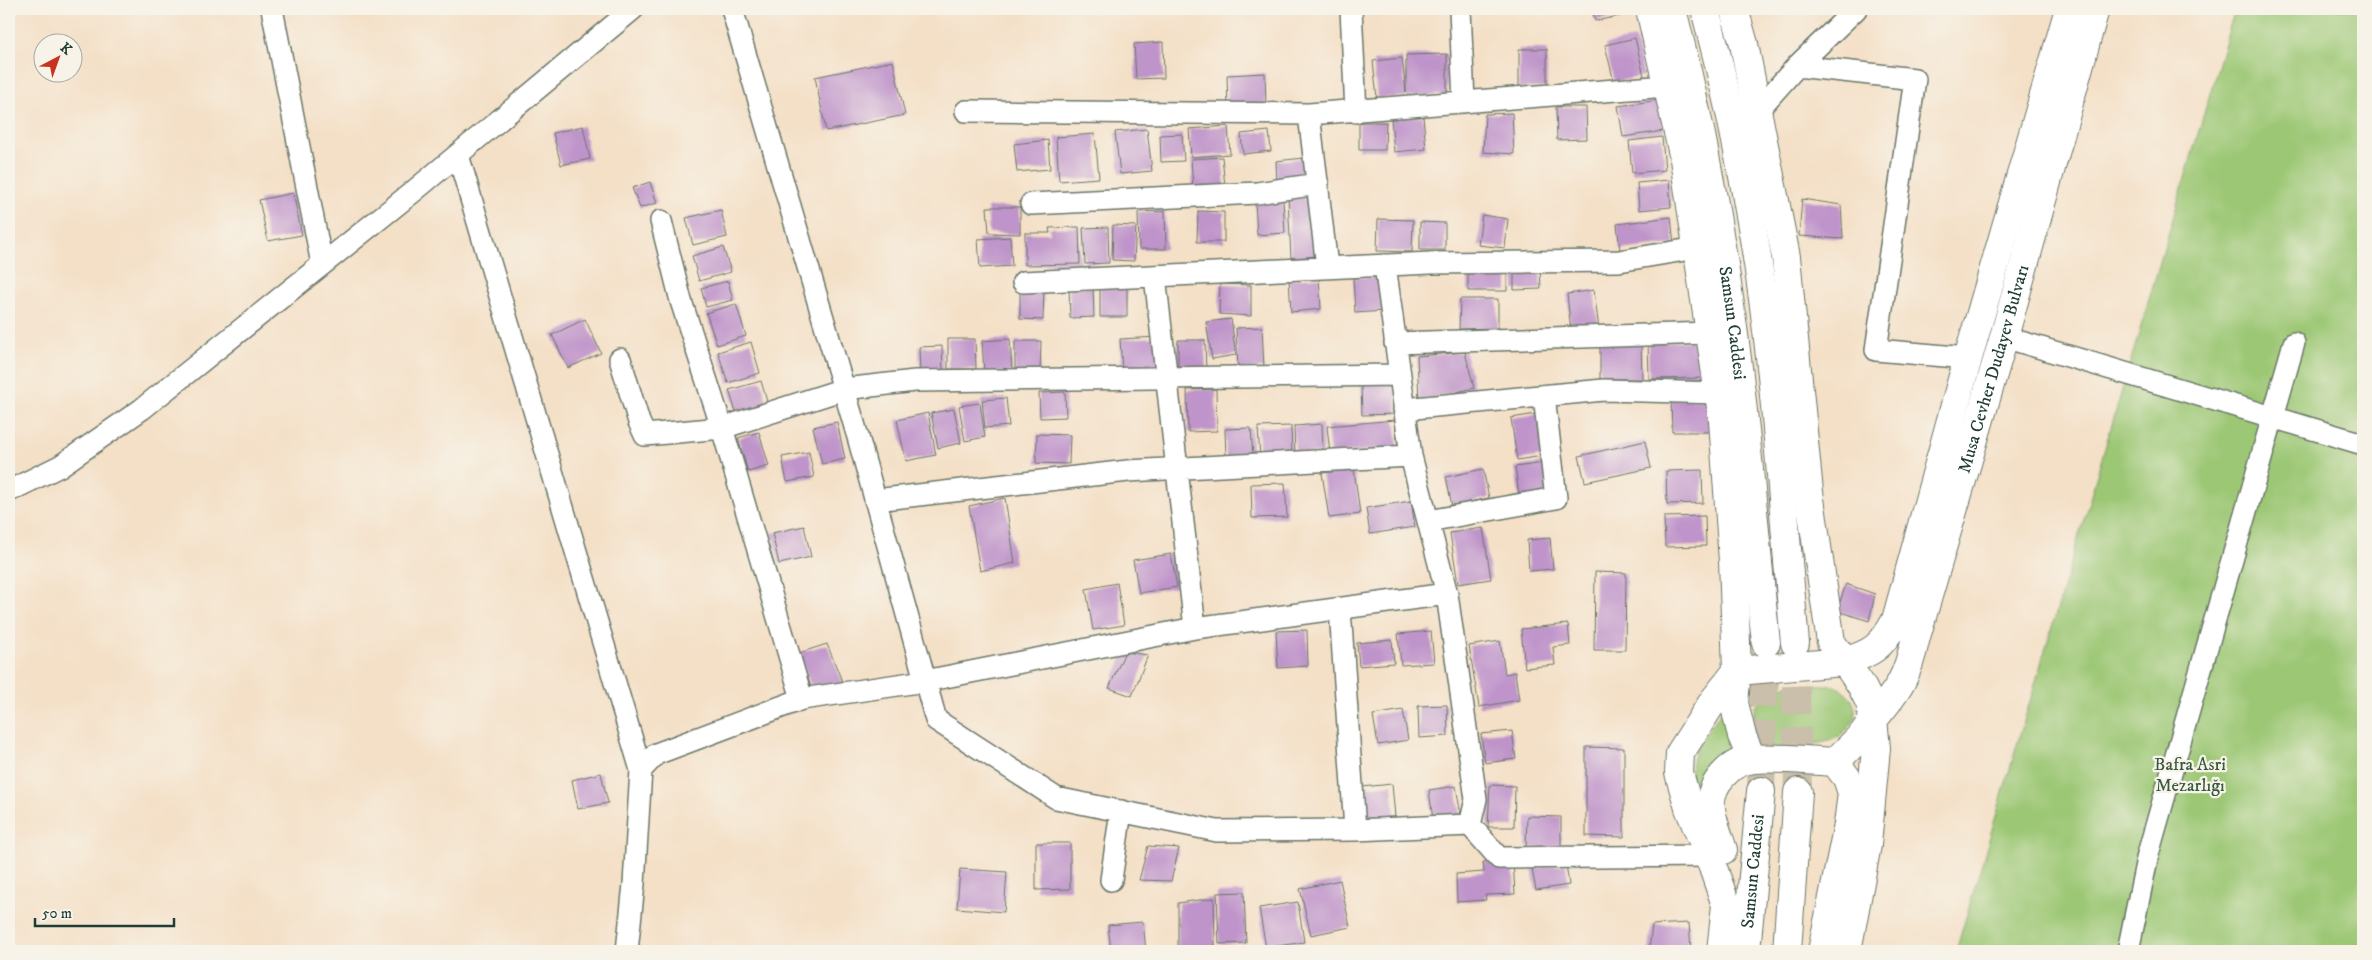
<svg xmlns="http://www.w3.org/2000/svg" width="2372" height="960" font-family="'IM FELL DW Pica',serif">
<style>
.green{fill:#9cc774;stroke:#5e8254}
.building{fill:#bf94ca}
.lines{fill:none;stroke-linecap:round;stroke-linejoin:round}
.trunk-tunnel{stroke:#c9bfaa;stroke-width:28;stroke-dasharray:28 14;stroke-linecap:butt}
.minor-casing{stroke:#6a7667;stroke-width:24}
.secondary-casing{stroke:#6a7667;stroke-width:30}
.trunk-casing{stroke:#6a7667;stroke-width:30}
.minor{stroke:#fff;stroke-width:21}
.secondary{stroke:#fff;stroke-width:28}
.trunk{stroke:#fff;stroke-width:28}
.labels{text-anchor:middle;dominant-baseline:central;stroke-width:4.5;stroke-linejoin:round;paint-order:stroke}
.street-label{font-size:18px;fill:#1f3d34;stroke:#f7f3e8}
.park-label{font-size:18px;fill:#385941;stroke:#f7f3e8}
</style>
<rect width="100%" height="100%" fill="#f7f3e8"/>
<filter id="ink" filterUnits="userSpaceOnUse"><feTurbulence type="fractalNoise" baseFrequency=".02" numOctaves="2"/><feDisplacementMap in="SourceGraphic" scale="10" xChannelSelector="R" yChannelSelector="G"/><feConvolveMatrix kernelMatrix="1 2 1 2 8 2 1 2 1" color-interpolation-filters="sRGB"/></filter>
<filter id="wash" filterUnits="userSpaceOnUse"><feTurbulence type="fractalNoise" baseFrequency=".0096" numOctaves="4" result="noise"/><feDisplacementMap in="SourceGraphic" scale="20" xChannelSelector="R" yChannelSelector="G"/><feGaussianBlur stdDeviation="1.12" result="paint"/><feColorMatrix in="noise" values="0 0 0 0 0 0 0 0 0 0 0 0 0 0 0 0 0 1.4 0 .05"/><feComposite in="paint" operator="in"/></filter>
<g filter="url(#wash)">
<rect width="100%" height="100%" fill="#f4e0c7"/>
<path class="green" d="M2235 9H2363V951H1956Z
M1831 685C1848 690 1855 700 1856 717 1844 737 1835 741 1813 744 1804 746 1792 750 1783 749 1748 746 1742 698 1777 688 1793 683 1814 685 1831 685Z
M1728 704C1725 726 1721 738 1737 755L1704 806C1700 796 1692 783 1691 773 1689 748 1714 723 1728 704Z"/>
<g id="blocks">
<path class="building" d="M1592 9H1633L1634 13 1595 21Z
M1635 38 1644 76 1614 82 1605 45Z
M1163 42 1164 78 1136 79 1134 44Z
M1519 49H1547V88H1519Z
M1447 54V95L1377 98 1373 61 1402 58 1406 92V55Z
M893 61 905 115 826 131 815 77Z
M1265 73 1266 107 1228 108 1227 75Z
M1659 100 1664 131 1623 137 1618 106Z
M1556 107H1586L1587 139 1557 140Z
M1512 113 1514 154 1483 152 1485 114Z
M1423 116 1426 149 1394 152 1391 119Z
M1359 122H1386L1385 150H1359Z
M583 126 590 159 561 165 553 133Z
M1228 126 1230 154 1191 157 1189 129Z
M1147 129 1152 171 1120 174 1115 132Z
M1269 131 1271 151 1243 154 1241 134Z
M1095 134 1099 178 1059 181 1056 137Z
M1182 134 1184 161 1161 162 1160 135Z
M1662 137 1665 170 1632 173 1629 141Z
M1048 140 1050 169 1017 172 1014 144Z
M1222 157 1225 186 1193 189 1191 159Z
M1304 158 1305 185H1277L1276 161Z
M1669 180 1671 207 1639 210 1637 183Z
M650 182 657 203 640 208 632 188Z
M293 193 302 235 268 241 259 200Z
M1316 195 1320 256 1291 258 1288 197Z
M1802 199 1841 205 1843 239 1799 236Z
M1283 200 1285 233 1257 235 1255 202Z
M987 207H1020V234L989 233Z
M721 210 727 237 693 245 686 218Z
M1165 211 1166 249H1139L1138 212Z
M1198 211 1224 212V242H1197Z
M1482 215 1508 219 1505 248 1478 245Z
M1671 217 1674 244 1620 250 1617 224Z
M1378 219 1413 220 1412 252 1377 251Z
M1420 222 1445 223V250H1420Z
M1113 225 1136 226 1134 261 1112 260Z
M1079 227 1080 264 1025 265V233H1050L1049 228Z
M1108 227 1109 263 1085 264 1083 228Z
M1010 237 1012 266 980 268 978 239Z
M723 247 731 272 699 281 692 256Z
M1540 267 1541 289 1514 290V268Z
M1468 268H1507V291H1468Z
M1382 276 1384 311 1355 313 1353 278Z
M1319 277 1321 309 1291 312 1289 279Z
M728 281 733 300 706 307 701 288Z
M1220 284 1251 285V316L1219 314Z
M1100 285H1127V317H1100Z
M1069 287H1093L1094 317 1070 318Z
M1020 289H1044L1043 320 1020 319Z
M1594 290 1599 329 1571 332 1567 294Z
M1460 299H1498V328L1459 329Z
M736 304 746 336 717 345 706 313Z
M585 319 601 353 568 368 552 335Z
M1231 319 1236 355 1212 359 1206 322Z
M1262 327 1264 368 1238 369 1236 328Z
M1159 337 1161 368 1122 370 1120 339Z
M948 339H975L976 369H948Z
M1010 339 1012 372 984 373 982 341Z
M1178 340H1205L1206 372H1178Z
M1641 340 1642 379H1600V341Z
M1015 341H1041L1040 374 1015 373Z
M1702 341 1703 378 1649 379 1648 342Z
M751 342 760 373 728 383 718 352Z
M942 346 943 373 920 374 919 347Z
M1465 352 1474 388 1419 401 1417 356Z
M761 381 768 405 737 415 729 390Z
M1396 382 1397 414 1362 415 1361 384Z
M1216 389 1217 431 1188 432 1187 390Z
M1065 392 1066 417 1040 418 1039 393Z
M1006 398 1009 426 985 428 982 400Z
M1671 399H1709L1710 432H1672Z
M980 403 985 437 965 441 959 406Z
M954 409 961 443 938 448 931 413Z
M928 413 936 455 906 461 897 420Z
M1543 413 1549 455 1517 460 1511 418Z
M1395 420 1398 447 1330 454 1327 426Z
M837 422 845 459 822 464 813 427Z
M1322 424 1323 453 1295 455 1294 426Z
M1291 426 1292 457 1260 458 1258 427Z
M1251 428 1253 458 1226 459 1225 429Z
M759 432 769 466 748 472 738 438Z
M1037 434 1070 435 1069 464 1036 463Z
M1645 441 1651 468 1585 482 1579 456Z
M809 452 814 477 787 482 782 457Z
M1544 463 1549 499 1520 502 1515 467Z
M1354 469 1360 514 1329 518 1322 473Z
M1483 469 1489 498 1452 506 1446 477Z
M1702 470 1703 503 1667 504 1666 471Z
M1285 483 1287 517 1252 518 1251 484Z
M1005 498 1015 563 980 571 969 506Z
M1411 501 1415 527 1370 534 1366 508Z
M1705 516 1706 546 1665 547 1664 517Z
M804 526 811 557 779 564 772 533Z
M1483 528 1491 579 1458 584 1450 533Z
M1550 538 1553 569 1529 571 1527 540Z
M1171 554 1177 587 1139 593 1133 560Z
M1595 572 1626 573 1625 650H1594Z
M1117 583 1124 625 1093 630 1086 589Z
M1846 584 1875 594 1869 621 1837 611Z
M1568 624 1570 645 1553 647 1555 665 1525 668 1521 629Z
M1307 630 1308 666 1278 668 1276 631Z
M1431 631 1434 663 1401 665 1398 634Z
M1392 640 1394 663 1359 666 1357 643Z
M1500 641 1505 674 1515 672 1519 700 1479 707 1469 646Z
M827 644 844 686 812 690 799 653Z
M1125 652 1148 655 1132 696 1109 688Z
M1447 705 1448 736 1419 738 1418 706Z
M1403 710 1408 740 1378 745 1373 715Z
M1512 731 1516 759 1485 763 1481 734Z
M1586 747 1624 748V837L1586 836Z
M601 773 608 803 578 809 572 780Z
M1392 784 1395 817 1365 819 1362 787Z
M1490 785 1515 786 1514 827H1488Z
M1456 786 1461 816 1433 820 1429 790Z
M1527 816 1561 817V848L1526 847Z
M1036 843H1070V889L1036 890Z
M1148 846 1179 848 1171 881 1139 880Z
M1513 860 1515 894 1485 895 1486 900 1457 902 1456 874 1484 872 1483 862Z
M1566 864 1569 885 1536 890 1532 869Z
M960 869 1007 872 1004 912 957 908Z
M1340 880 1350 927 1311 935 1300 889Z
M1244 892 1246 943 1219 944 1217 893Z
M1214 898 1215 946 1178 949V903Z
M1298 902 1304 942 1266 948 1259 908Z
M1143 922 1146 951H1111L1108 925Z
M1689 923 1691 951H1649L1652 925Z"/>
</g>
</g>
<g filter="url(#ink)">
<use href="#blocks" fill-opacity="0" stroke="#6a7667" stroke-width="1"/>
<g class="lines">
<path class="trunk-tunnel" d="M1795 644 1798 792
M1761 791 1766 644"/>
<g class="minor-casing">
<path id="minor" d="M272 9 322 264
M732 9 858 437 936 720 1056 798 1217 831 1355 830 1470 825 1499 858 1709 856
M1351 9 1356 112
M1460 9 1464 102
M1797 66 1915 79 1876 350 1968 358
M966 111 1309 114 1667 86
M1757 111 1797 66 1856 9
M1309 114 1327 267
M458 155 641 770 634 884 627 951
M1031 204 1257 193 1318 184
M661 221 681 301 722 428 802 699
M1385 265 1411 456 1447 594 1476 799 1470 825
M1155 276 1195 628
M1023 282 1431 263 1619 261 1697 248
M2004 337 2363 444
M1395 343 1710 333
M620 359 639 422 645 435 722 428 844 389 915 381 1399 375
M1404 409 1604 390 1719 393
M9 491 60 466 142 409 414 191 633 9
M875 500 1128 471 1411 456
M1428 521 1556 498 1544 396
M1340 609 1355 830
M641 770 656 754 802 699 925 681 1195 628 1447 594
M1111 880 1121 811
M2128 951 2148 854 2294 343"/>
</g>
<g class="secondary-casing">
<g id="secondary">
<path d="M1844 662C1872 653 1882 647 1896 620L1968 358 2069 9"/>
<path id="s1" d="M1873 720C1900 688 1907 678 1916 637L2004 337 2095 9"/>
</g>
</g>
<g class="trunk-casing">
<g id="trunk">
<path d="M1650 9 1684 159 1723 421 1733 561 1737 671 1714 700 1680 753 1679 773 1689 808 1709 856 1726 905 1721 951"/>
<path id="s2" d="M1672 9C1694 95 1712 183 1725 271 1744 394 1753 519 1766 643"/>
<path d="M1705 9C1724 81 1740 154 1752 227 1776 364 1782 505 1795 643"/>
<path d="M1734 9 1744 44 1786 257 1809 492 1831 642 1861 685 1870 703 1873 720 1876 748 1867 845 1847 951"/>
<path d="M1752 759 1742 736 1734 703 1737 671 1844 662"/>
<path d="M1835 762 1863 734 1873 720"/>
<path d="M1723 850C1719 837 1713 823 1711 809 1708 785 1730 761 1754 759 1780 757 1808 761 1835 762L1847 778 1852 793 1848 824 1822 951"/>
<path id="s3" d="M1746 951 1761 791"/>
<path d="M1787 951 1798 792"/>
</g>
</g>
<use href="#minor" class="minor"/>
<use href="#secondary" class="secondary"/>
<use href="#trunk" class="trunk"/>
</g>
</g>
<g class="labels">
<g class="street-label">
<text stroke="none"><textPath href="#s2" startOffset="320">Samsun Caddesi</textPath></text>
<text stroke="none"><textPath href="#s1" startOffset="374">Musa Cevher Dudayev Bulvarı</textPath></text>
<text stroke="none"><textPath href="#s3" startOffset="80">Samsun Caddesi</textPath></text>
</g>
<g class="park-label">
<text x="2190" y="765">Bafra Asri<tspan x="2190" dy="21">Mezarlığı</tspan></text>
</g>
</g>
<rect width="2372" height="960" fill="none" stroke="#f7f3e8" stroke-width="30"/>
<g transform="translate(58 58) rotate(41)"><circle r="24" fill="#f7f3e8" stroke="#a1aaa0"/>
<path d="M0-4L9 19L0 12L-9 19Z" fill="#c8321e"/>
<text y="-8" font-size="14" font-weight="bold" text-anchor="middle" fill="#1f3d34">K</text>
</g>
<path d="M35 918v8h139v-8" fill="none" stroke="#1f3d34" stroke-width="2.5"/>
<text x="42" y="918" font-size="15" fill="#1f3d34" stroke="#f7f3e8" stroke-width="4" paint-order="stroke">50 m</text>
</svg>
